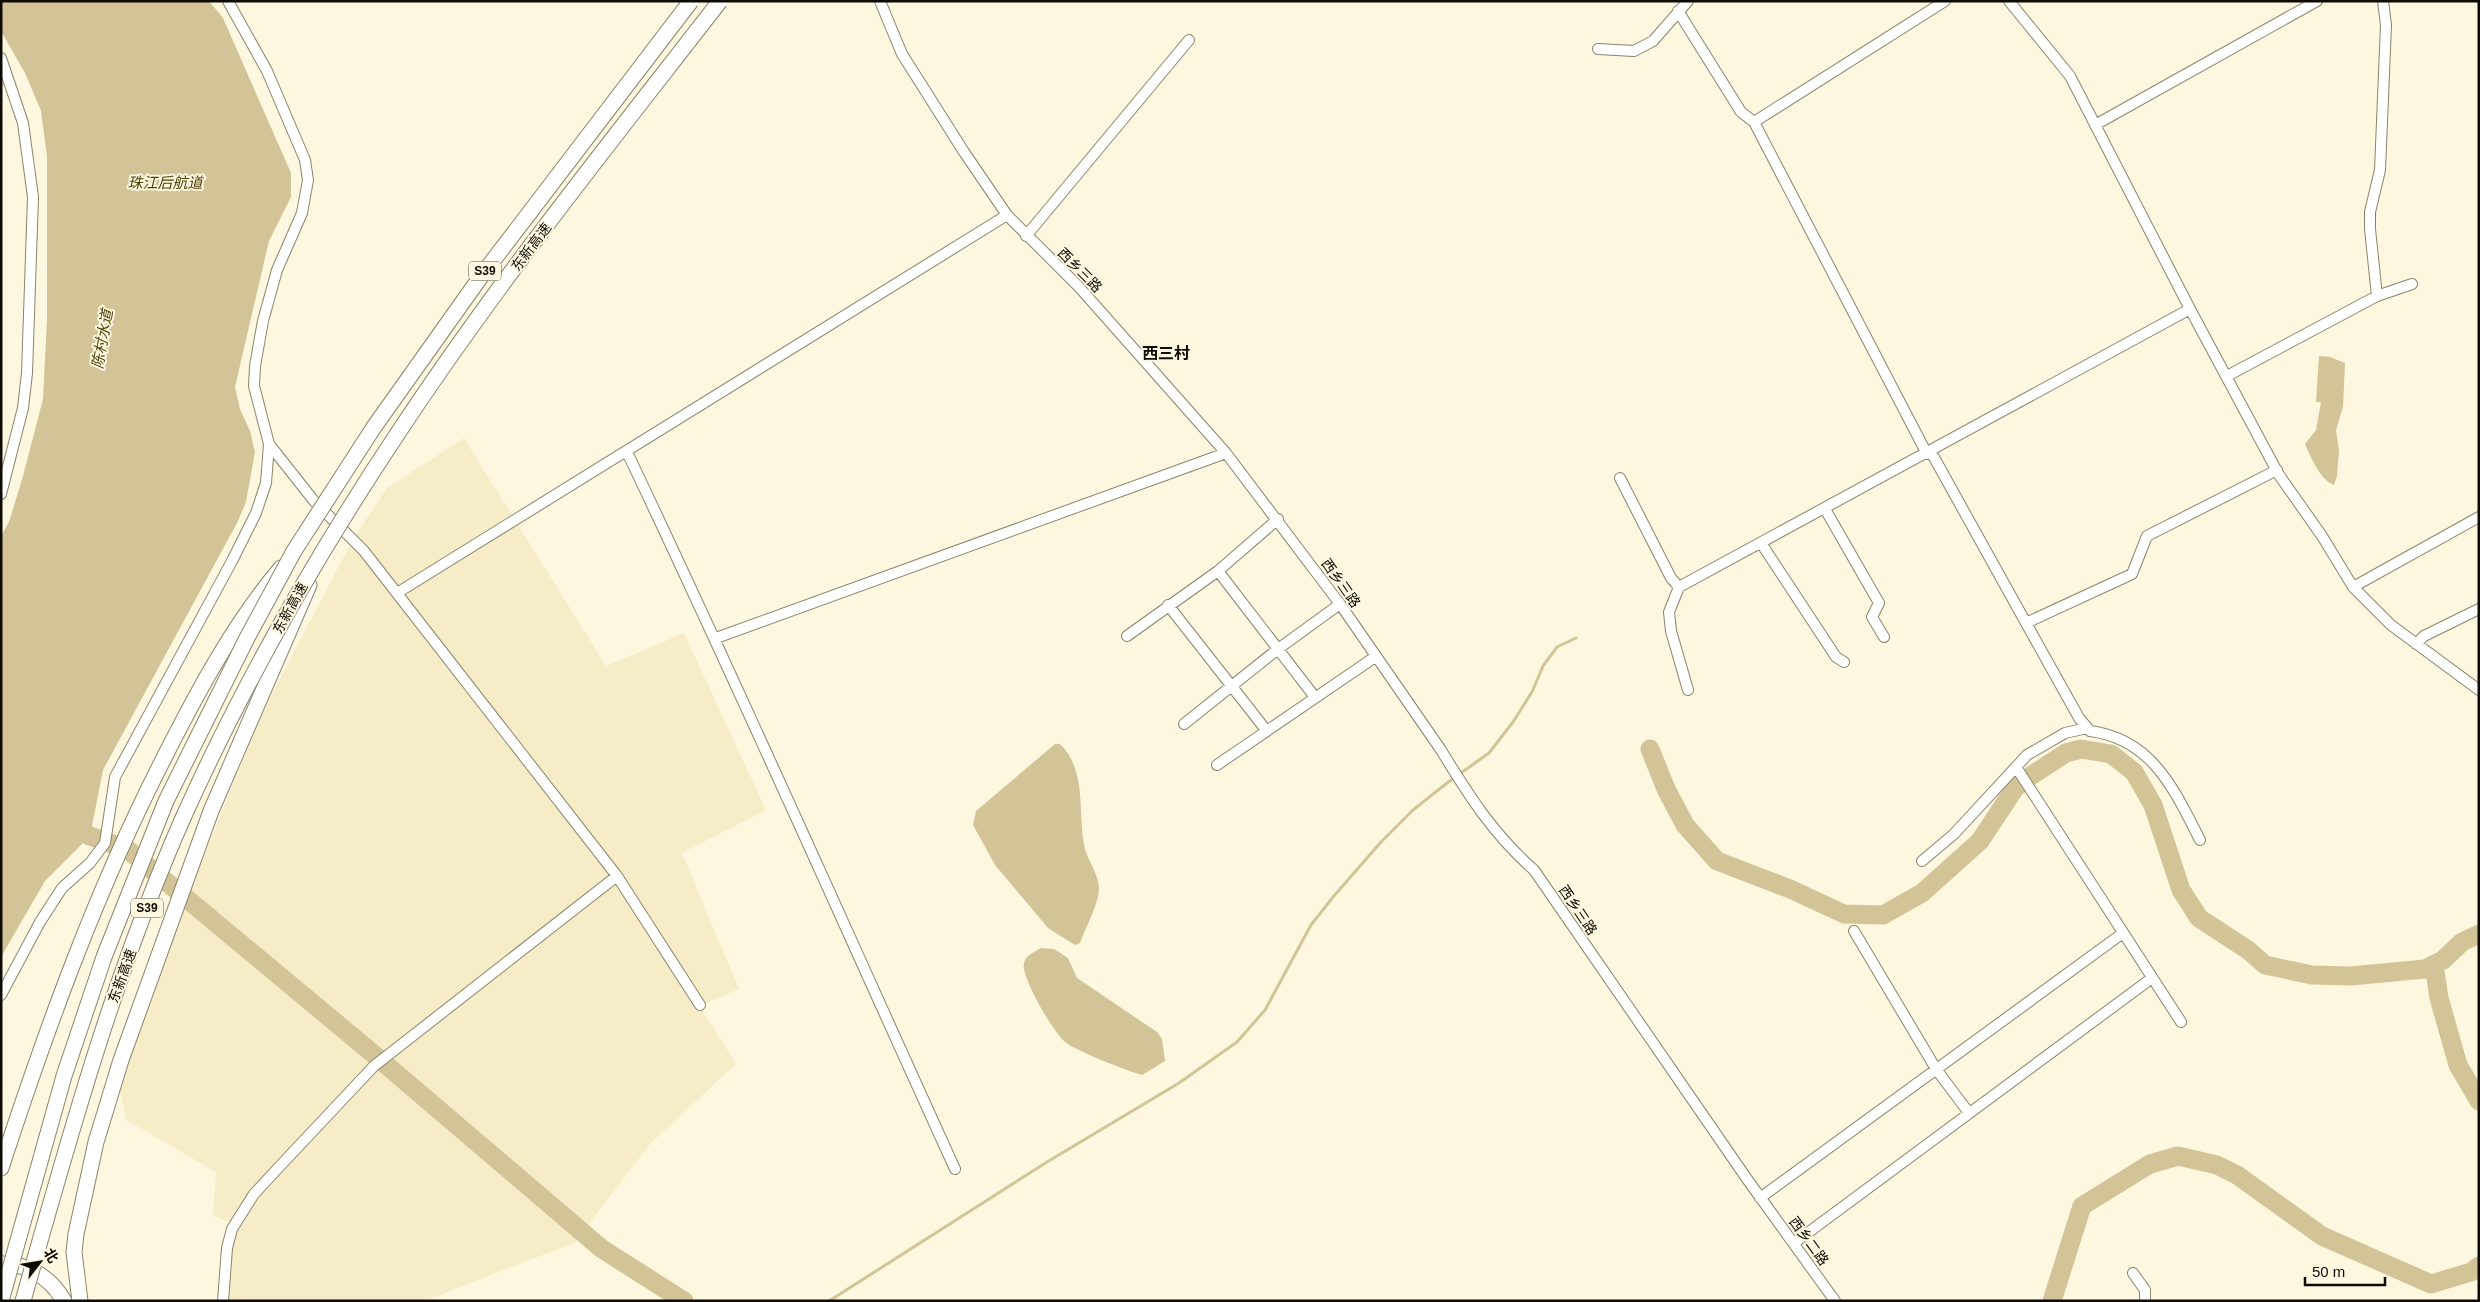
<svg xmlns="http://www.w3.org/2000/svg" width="2480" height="1302" font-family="Helvetica,'Noto Sans SC',sans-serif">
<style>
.built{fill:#f7ecc8}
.water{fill:#d2c497}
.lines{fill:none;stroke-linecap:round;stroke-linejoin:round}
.stream{stroke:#d2c497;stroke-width:3}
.river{stroke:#d2c497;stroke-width:19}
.minor-casing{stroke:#8b846a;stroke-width:12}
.highway-casing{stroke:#8b846a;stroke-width:17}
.minor{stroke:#fff;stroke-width:10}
.highway{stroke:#fff;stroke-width:15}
.highway-bridge-casing{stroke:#8b846a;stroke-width:17;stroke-linecap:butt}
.highway-bridge{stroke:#fff;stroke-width:15}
.labels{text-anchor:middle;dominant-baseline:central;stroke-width:4;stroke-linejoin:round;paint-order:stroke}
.shield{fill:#fef7e0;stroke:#565246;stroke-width:1}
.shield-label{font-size:12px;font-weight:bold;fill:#0e0b04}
.street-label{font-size:14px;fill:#0e0b04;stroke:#fef7e0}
.water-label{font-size:15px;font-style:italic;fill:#4f4006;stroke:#fef7e0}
.quarter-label{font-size:16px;font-weight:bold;fill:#0e0b04;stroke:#fef7e0}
</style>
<rect width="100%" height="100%" fill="#fef7e0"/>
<path class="built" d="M464 438 606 666 684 633 766 810 682 853 739 989 700 1006 736 1064 651 1143 574 1243 424 1301H223L234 1224 213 1216 216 1172 126 1120 119 1084 187 899 261 715 353 539 387 488Z"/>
<path class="water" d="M1 1H209L223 18 291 173V197L269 241 235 387 240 409 250 431 255 452 246 502 237 523 103 770 90 836 45 881 1 957V536L9 522 23 476 43 399 47 319V157L41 111 25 73 1 31Z
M2319 356 2330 357 2345 363 2343 407 2336 430 2339 450 2337 476 2334 485C2320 480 2311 457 2305 444L2316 430 2321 402H2316Z
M1055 744H1060C1088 771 1077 815 1085 849 1089 863 1099 875 1099 889 1099 903 1085 929 1080 943L1075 945 1048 928 995 865 973 825 976 811Z
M1041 948 1054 949 1068 958 1077 978 1157 1032 1162 1039 1165 1061 1142 1075C1128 1071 1073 1050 1064 1041 1053 1031 1020 976 1024 963 1026 955 1034 952 1041 948Z"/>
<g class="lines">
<path class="stream" d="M829 1301 1047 1162 1179 1083 1237 1042 1265 1010 1311 925 1333 897 1381 842 1413 810 1447 783 1489 753 1513 722 1532 692 1543 666 1557 647 1576 638"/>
<path class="river" d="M1650 749 1666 789 1685 825 1717 861 1790 889 1844 914 1883 915 1922 893 1980 841 2015 788 2032 775 2066 753 2081 749 2111 754 2134 772 2153 805 2181 890 2199 918 2248 950 2265 965 2312 975 2351 976 2425 969 2443 960 2462 942 2479 934
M68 823 90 836 127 849 371 1052 602 1249 684 1301
M2434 965 2439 998 2458 1065 2479 1101
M2052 1301 2082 1206 2150 1164 2178 1156 2217 1165 2237 1175 2322 1236 2431 1284 2471 1272 2479 1266"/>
<g class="minor-casing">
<path id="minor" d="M880 1 902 54 964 152 1007 215 1079 287 1226 453 1340 604 1441 750C1469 796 1494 835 1534 870L1747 1179 1835 1301
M2009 1 2070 76 2190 309 2279 475 2322 536 2353 587 2391 625 2479 690
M1678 11 1741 112 1754 122 1927 454
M1598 49 1634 51 1653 41 1688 1
M1 58 23 123 33 197 27 373 23 408 1 494
M1754 122 1945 1
M2095 125 2317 1
M1026 236 1189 40
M2377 296 2370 229V212L2380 170 2386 25 2383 1
M2227 376 2377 296 2412 284
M269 444 314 501 364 551 617 876 700 1005
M627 452C740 689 846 930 955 1169
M1931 452 2026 623 2132 574 2147 536 2277 470
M1620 478 1671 578 1679 587 2190 309
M1825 509 1879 603 1872 617 1884 637
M1761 543 1836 657 1844 662
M1218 571 1314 696
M1679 587 1669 612 1671 631 1688 690
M2353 587 2479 517
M397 593 1007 215
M1168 605 1266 730
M2026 623 2079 718 2090 731C2152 739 2174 789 2200 840
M1127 636 1218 571 1278 519
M716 638 1226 453
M2416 644 2424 636 2479 609
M1184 724 1278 649 1340 604
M1217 765 1375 657
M2016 767 2181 1022
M1922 861 1954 834 2027 755 2065 733 2087 728
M1854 931 1936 1069 1969 1113
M1 995 40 922 62 888 90 863 105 843 115 777 232 561 256 513 266 483 269 444 254 386 255 366 263 321 277 270 302 213 308 180 305 160 267 71 228 1
M1760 1198 2123 933
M1794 1243 2152 978
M2133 1273 2145 1290V1301
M223 1301 227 1248 232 1229 254 1194 280 1166 374 1066 617 876"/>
</g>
<g class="highway-casing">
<path id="highway" d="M1 1168C47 1027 98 886 166 754 199 689 234 624 281 568
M1 1264C28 1263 51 1278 64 1301
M80 1301 74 1252 76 1234 96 1142 121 1060 211 811 309 585"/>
</g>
<use href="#minor" class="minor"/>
<use href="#highway" class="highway"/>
<g class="highway-bridge-casing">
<path id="highway-bridge" d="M1 1301 64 1076 104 957 166 801 247 638 294 551 374 427 482 275 691 1
M23 1301C69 1138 114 974 183 818 243 684 316 556 398 433 497 283 610 143 720 1"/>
</g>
<use href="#highway-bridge" class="highway-bridge"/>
</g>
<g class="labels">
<g class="shield">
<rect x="469" y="261.5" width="32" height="19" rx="4"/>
<rect x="131" y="898.5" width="32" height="19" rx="4"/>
</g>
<g class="shield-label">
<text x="485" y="271">S39</text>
<text x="147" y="908">S39</text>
</g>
<g class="street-label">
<text transform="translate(531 247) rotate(-53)">东新高速</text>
<text transform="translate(1080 270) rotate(45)">西乡三路</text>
<text transform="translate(1341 583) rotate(55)">西乡三路</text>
<text transform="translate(290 608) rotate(-61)">东新高速</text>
<text transform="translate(1578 910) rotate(56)">西乡三路</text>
<text transform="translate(122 976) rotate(-70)">东新高速</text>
<text transform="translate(1809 1241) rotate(54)">西乡二路</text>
</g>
<g class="water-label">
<text x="165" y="182">珠江后航道</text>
<text transform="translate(102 339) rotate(-80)">陈村水道</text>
</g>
<g class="quarter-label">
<text x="1166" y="353">西三村</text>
</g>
</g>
<rect width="2480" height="1302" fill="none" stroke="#0e0b04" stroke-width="5"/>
<g transform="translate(40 1262) rotate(59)" stroke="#fef7e0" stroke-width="4" paint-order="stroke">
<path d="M0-4L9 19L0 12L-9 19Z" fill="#0e0b04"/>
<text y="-8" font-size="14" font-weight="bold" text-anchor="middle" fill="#0e0b04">北</text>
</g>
<path d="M2305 1277v8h80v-8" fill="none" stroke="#0e0b04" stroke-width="2.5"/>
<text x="2312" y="1277" font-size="15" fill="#0e0b04" stroke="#fef7e0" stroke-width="4" paint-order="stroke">50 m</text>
</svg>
